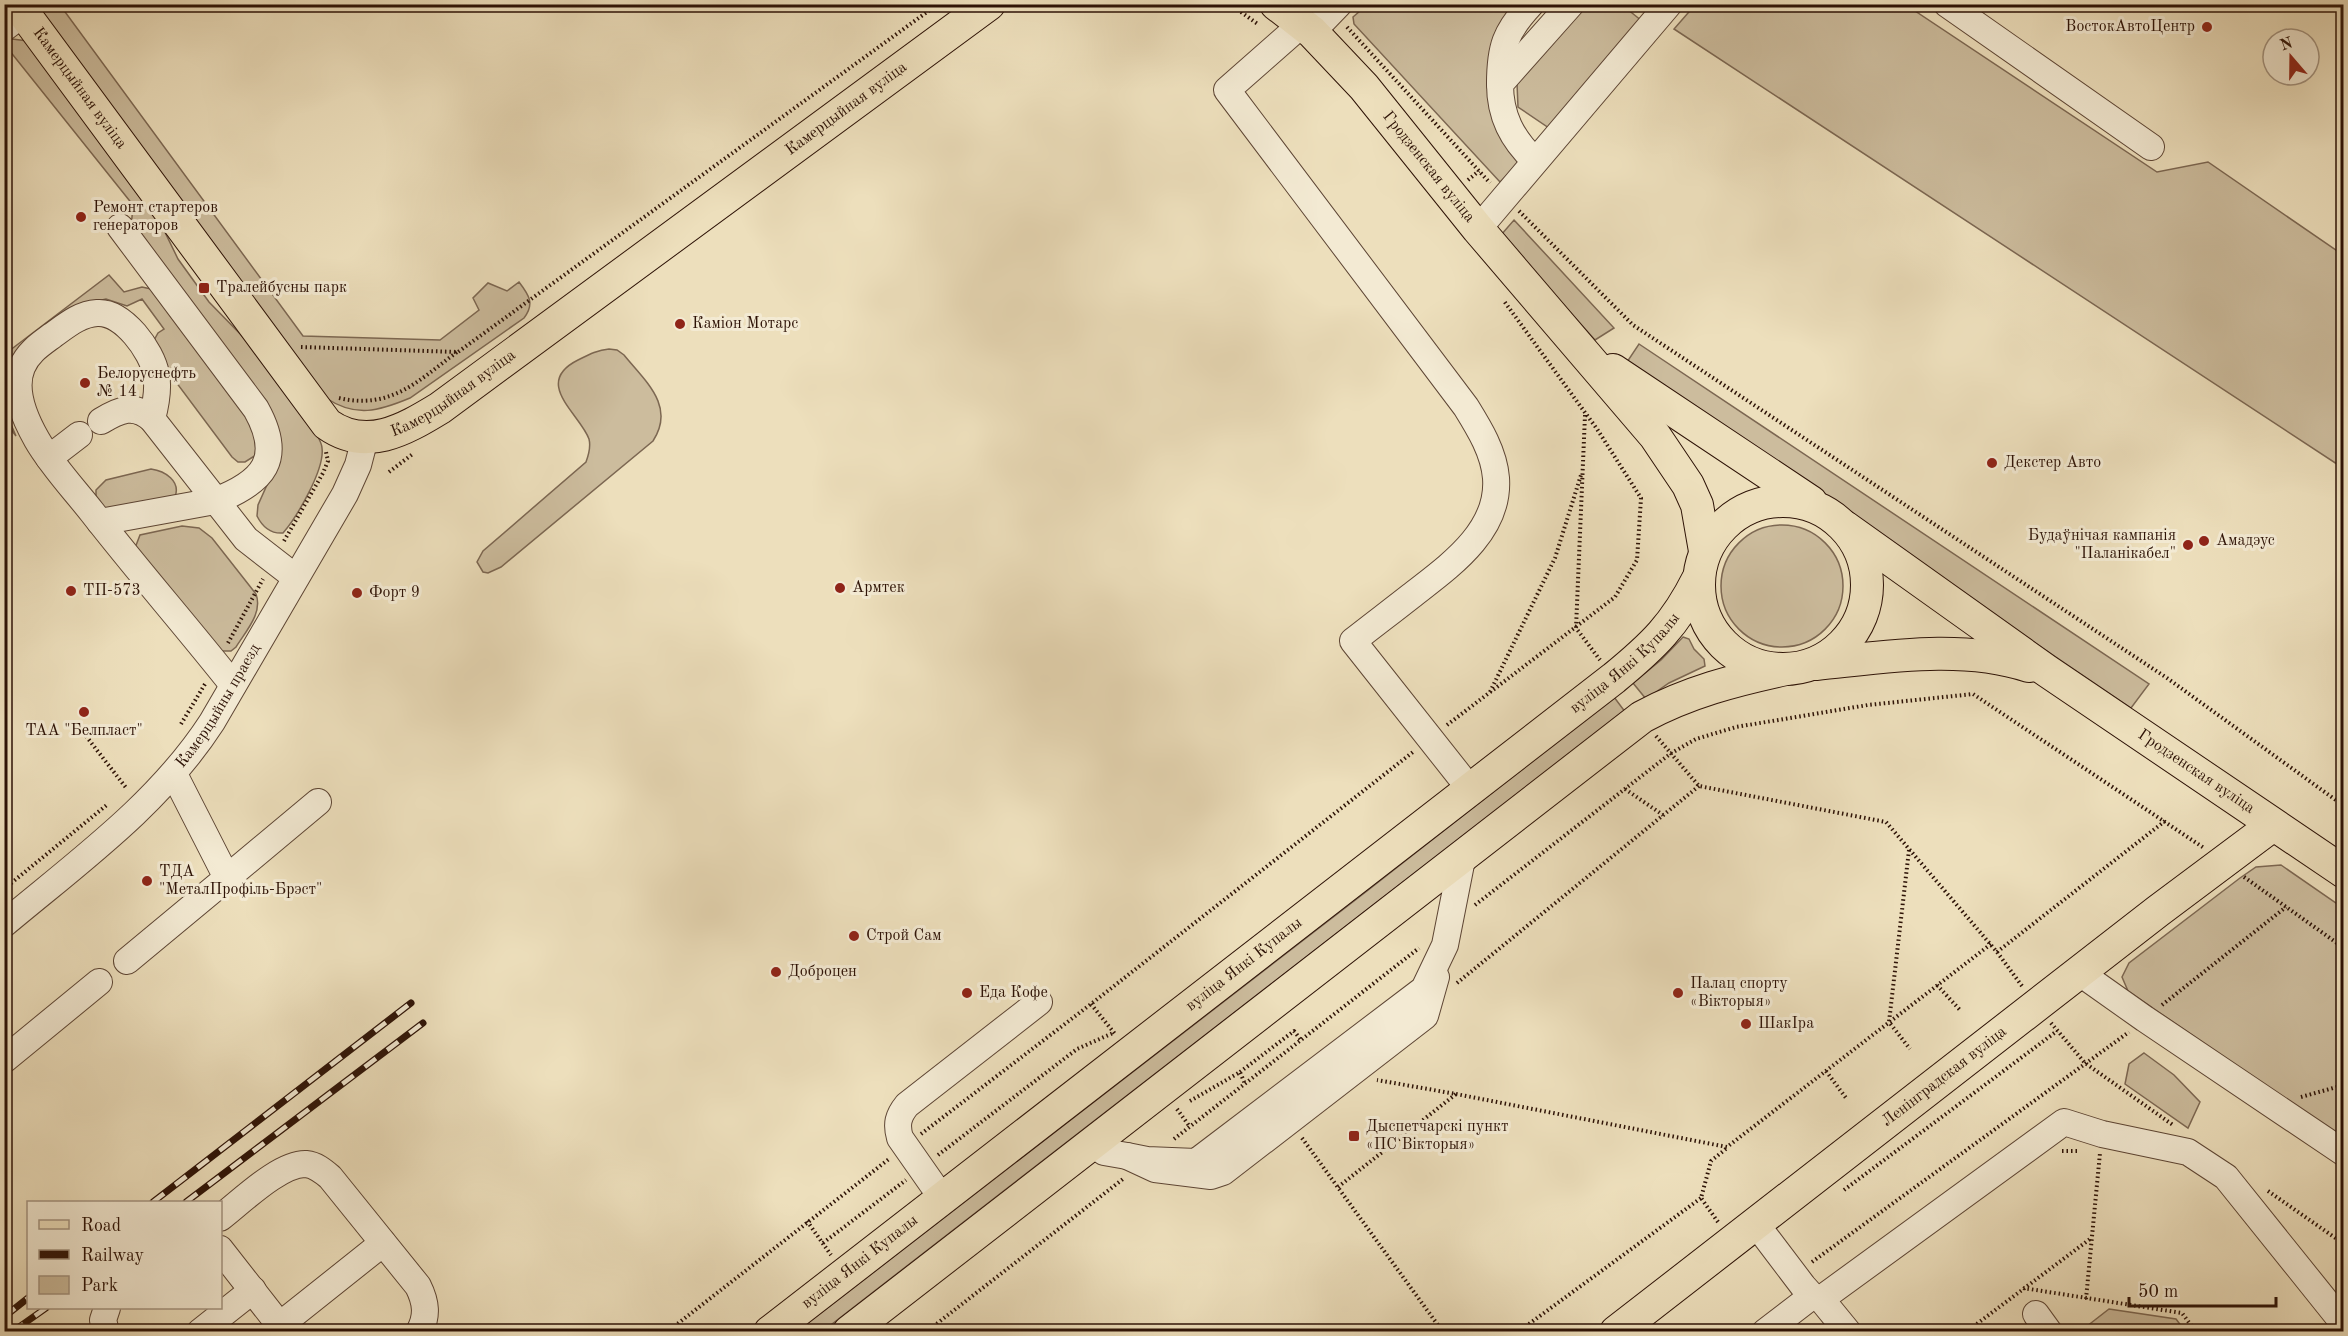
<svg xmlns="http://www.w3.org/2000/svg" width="2348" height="1336" font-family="'Old Standard TT',serif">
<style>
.green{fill:#ccbc9d;stroke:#7c6752;stroke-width:1.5}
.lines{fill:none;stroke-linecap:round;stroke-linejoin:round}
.minor-casing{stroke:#5d4534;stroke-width:28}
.major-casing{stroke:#2d1206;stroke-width:34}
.path{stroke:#2d1206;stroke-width:4;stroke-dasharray:1.5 3;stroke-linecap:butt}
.minor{stroke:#f3ead3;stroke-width:26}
.major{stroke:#eddfbc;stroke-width:32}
.rail-casing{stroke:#2d1206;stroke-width:7}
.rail{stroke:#f3ead3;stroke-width:4.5;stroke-dasharray:14;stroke-linecap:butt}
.poi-dot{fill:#8f2418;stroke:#f3ead3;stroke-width:2}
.labels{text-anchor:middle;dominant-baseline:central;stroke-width:6;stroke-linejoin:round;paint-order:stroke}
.poi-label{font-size:16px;fill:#2d1206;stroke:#f3ead3;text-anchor:start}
.street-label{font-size:16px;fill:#2d1206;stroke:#f3ead3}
</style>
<rect width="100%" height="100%" fill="#eddfbc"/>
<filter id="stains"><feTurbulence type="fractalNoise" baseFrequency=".00333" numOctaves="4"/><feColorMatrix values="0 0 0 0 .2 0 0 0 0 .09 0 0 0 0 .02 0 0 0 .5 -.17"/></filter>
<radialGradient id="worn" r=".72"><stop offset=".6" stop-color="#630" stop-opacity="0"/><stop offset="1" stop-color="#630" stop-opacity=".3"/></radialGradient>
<path class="green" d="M31 5H60L303 336 440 340 479 310 473 298 488 283 507 291 519 282C529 295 535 304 524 318L410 398C379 411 356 418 326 398Z
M1367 5H1519L1491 55 1519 164 1500 182 1354 24 1353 17Z
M1579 5H1622L1642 21 1549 128 1518 107 1517 83Z
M1695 5H1906L2157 172 2208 162 2343 255V468L1674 29Z
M12 39 28 41 158 218 178 259 209 302 249 343 317 435C319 439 322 444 322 448 325 469 297 517 283 533 270 534 262 526 257 516L258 505 280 456 131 229 133 205 5 45V41Z
M1514 220 1614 328 1595 340 1501 235Z
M109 275 124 292 142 287 151 289 250 419 256 435V455L245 462H238L232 457 158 358 153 342 158 333 164 329 142 299 127 306 106 299 93 302 9 376C2 397 6 416 16 436L5 422V354Z
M1639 344 2149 684 2131 708 1625 365Z
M609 349 617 350 624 355C645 381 676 406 653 441L501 567 488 573 483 572 477 562 483 551 586 462C589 454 591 447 589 439 580 414 532 383 578 360 588 355 597 350 609 349Z
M151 469C165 471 181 481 175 497L106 511 96 501V490L106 480Z
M1721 586a61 61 0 1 1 122 0a61 61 0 1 1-122 0Z
M182 526 199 528 212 538 256 594C263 613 246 631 236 647L231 651H219L135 548 140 535Z
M1683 637 1689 639 1694 649 1704 659 1705 666 1669 683 1646 699 1633 683 1661 660Z
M1614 697 1626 713 1377 902 823 1331 796 1332 1367 891Z
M2281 865 2343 908V1139L2128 991 2122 977 2129 963 2240 878 2256 867Z
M2144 1053 2174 1075 2200 1102 2188 1128 2125 1084 2129 1064Z
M2109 1309 2176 1319 2185 1331H2083L2082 1330Z"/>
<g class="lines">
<g class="minor-casing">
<g id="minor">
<path d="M1947 4 2151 147"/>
<path d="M1302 24 1227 90 1466 407C1479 428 1494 452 1496 478 1500 532 1448 567 1411 596 1392 611 1372 626 1353 641L1470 789"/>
<path d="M4 28 24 13"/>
<path d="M1312 32 1339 4"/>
<path d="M1500 84C1500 47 1505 32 1531 4"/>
<path d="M1535 161C1512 139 1500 116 1500 84L1571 4"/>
<path d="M1478 229 1669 4"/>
<path d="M101 421C119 410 134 403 152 419"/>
<path d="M49 458 79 435"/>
<path d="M100 522 215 501C264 482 284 459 256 409L120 227"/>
<path d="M233 685C187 627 138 571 92 512 74 489 52 466 37 440 25 419 12 391 22 367 28 352 41 344 53 335 67 325 80 314 97 313 123 311 152 351 156 374 159 389 156 404 152 419L246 539 295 577"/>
<path d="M227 878 318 802"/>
<path id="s1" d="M4 924C78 862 159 804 212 722L345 494 358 465 365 438"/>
<path d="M127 961 227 878 174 774"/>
<path d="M2080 973 2145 1019 2344 1153"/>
<path d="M4 1060 99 982"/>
<path d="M1092 1142 1104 1152 1127 1156 1155 1169 1211 1176 1223 1172 1425 1016 1436 977"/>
<path d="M1127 1156 1147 1160 1196 1162 1424 989 1445 945 1461 864 1468 851"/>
<path d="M942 1198 900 1138C896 1124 898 1116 907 1105L1039 1002"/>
<path d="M220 1218C241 1202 280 1163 306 1164 316 1165 323 1171 330 1177L418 1286C426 1302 428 1316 419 1332"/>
<path d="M1756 1224 1803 1286 1812 1296 1821 1299 1848 1332"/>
<path d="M220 1249 285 1332"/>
<path d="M1821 1299 2064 1122 2102 1134 2188 1152 2226 1177 2344 1324"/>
<path d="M2036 1314 2049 1332"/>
<path d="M280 1325 383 1243"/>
<path d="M106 1332 103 1320 107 1308"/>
<path d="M200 1332 253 1290"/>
<path d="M1765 1332 1812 1296"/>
</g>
</g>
<g class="major-casing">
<g id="major">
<path id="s2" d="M17 4 327 424C366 452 404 430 440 408L989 4"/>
<path id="s3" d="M1276 4 1312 32 1364 87 1478 229 1655 436 1688 485 1697 505 1705 551"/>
<path d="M1613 370 1811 502"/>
<circle cx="1783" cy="585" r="84"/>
<path id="s4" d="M1845 527 2047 671 2344 872"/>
<path d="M1816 664C1886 657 1961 644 2029 666"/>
<path id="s5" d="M770 1332 1614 678C1653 646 1675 625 1698 579"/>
<path d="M849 1332 1642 717C1688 692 1735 680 1786 669"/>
<path id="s6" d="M1616 1332 2158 911 2273 825"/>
</g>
</g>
<path class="path" d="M1230 4 1259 25
M1347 27 1490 183
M1468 180 1479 171
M1519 211 1633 325 2167 678 2344 806
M301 347 458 352 938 4
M339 398C391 410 418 381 457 352
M1585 415 1576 628 1600 660
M389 472 414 453
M284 541 323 473 328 461 326 452
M228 643 263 579
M1490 692 1555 558 1581 475
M181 724 205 684
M1447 725 1615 597 1637 560 1641 498 1597 429 1504 301
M86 736 127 789
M1656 736 1699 786 1886 822 1997 952 2022 986
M1625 789 1663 815
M1909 850 1889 1022 1910 1049
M2244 877 2344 948
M4 889 108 804
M1475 905 1670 754 1696 739 1736 727 1868 705 1973 694 2204 848
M1997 952 2165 821
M1457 983 1699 786
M1937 985 1960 1010
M1091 1004 1115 1034
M2162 1005 2286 907
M2051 1023 2085 1063 2173 1125
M1826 1071 1846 1098
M1240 1072 1294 1031 1301 1040
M1456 1094 1727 1147 1991 944
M2301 1097 2344 1085
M1190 1101 1240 1072 1245 1084
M1177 1109 1190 1127
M921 1134 1091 1004 1413 752
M1302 1138 1443 1332
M1174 1139 1419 948
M2062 1151H2079
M938 1155 1077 1049 1113 1033
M1338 1187 1456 1094 1377 1080
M1844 1190 2057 1031
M2268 1191 2344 1244
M807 1221 831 1255
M1718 1222 1701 1198 1711 1161 1727 1148
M823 1243 906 1180
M1812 1262 2129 1032
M2023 1288 2182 1313 2196 1332
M2086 1299 2100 1153
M667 1332 889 1159
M926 1332 1123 1179
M1518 1332 1701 1198
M1966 1332 2090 1239"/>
<use href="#minor" class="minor"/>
<use href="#major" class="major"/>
<g class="rail-casing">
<path id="rail" d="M153 1202 411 1003
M186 1202 423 1023
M4 1317 28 1298
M12 1332 46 1308"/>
</g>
<use href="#rail" class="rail"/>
</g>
<g class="poi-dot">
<circle cx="2207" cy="27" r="6"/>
<circle cx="81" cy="217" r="6"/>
<rect x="198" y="282" width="12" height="12" rx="3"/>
<circle cx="680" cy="324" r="6"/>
<circle cx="85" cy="383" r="6"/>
<circle cx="1992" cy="463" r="6"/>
<circle cx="2204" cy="541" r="6"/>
<circle cx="2188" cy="545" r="6"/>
<circle cx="840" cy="588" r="6"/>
<circle cx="71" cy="591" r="6"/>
<circle cx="357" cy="593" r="6"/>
<circle cx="84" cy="712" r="6"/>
<circle cx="147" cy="881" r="6"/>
<circle cx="854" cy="936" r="6"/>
<circle cx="776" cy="972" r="6"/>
<circle cx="967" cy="993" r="6"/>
<circle cx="1678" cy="993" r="6"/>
<circle cx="1746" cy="1024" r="6"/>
<rect x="1348" y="1130" width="12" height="12" rx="3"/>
</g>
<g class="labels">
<g class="poi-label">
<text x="2195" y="27" text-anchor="end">ВостокАвтоЦентр</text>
<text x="93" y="208">Ремонт стартеров<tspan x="93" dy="18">генераторов</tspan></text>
<text x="216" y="288">Тралейбусны парк</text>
<text x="692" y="324">Каміон Мотарс</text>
<text x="97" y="374">Белоруснефть<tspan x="97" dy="18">№ 14</tspan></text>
<text x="2004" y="463">Декстер Авто</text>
<text x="2176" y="536" text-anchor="end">Будаўнічая кампанія<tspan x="2176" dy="18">"Паланікабел"</tspan></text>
<text x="2216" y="541">Амадэус</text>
<text x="852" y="588">Армтек</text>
<text x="83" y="591">ТП-573</text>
<text x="369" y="593">Форт 9</text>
<text x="84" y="731" text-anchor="middle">ТАА "Белпласт"</text>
<text x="159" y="872">ТДА<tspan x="159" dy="18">"МеталПрофіль-Брэст"</tspan></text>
<text x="866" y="936">Строй Сам</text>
<text x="788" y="972">Доброцен</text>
<text x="1690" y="984">Палац спорту<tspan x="1690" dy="18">«Вікторыя»</tspan></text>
<text x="979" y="993">Еда Кофе</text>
<text x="1758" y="1024">ШакІра</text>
<text x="1366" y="1127">Дыспетчарскі пункт<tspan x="1366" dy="18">«ПС Вікторыя»</tspan></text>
</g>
<g class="street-label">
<text stroke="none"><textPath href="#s2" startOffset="105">Камерцыйная вуліца</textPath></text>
<text stroke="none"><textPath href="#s2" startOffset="1149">Камерцыйная вуліца</textPath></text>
<text stroke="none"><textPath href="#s3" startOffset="224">Гродзенская вуліца</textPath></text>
<text stroke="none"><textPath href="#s2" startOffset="663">Камерцыйная вуліца</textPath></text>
<text stroke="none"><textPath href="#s5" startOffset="1086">вуліца Янкі Купалы</textPath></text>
<text stroke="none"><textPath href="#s1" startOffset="308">Камерцыйны праезд</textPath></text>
<text stroke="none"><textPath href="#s4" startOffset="428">Гродзенская вуліца</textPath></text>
<text stroke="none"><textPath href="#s5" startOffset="600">вуліца Янкі Купалы</textPath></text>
<text stroke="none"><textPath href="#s6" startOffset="416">Ленінградская вуліца</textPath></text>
<text stroke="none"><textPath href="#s5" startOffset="114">вуліца Янкі Купалы</textPath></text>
</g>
</g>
<rect width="2348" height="1336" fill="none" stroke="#eddfbc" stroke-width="24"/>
<rect x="6" y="6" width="2336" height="1324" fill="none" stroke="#2d1206" stroke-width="3"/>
<rect x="12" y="12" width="2324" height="1312" fill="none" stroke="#2d1206" stroke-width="1.5"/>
<rect x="27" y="1201" width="195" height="108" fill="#f3ead3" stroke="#a49481" stroke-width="1.5"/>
<rect x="39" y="1220" width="30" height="9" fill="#eddfbc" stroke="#a49481" stroke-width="1.5"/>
<text x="81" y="1231" font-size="18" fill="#2d1206">Road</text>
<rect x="39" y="1250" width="30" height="9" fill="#2d1206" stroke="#a49481" stroke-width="1.5"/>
<text x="81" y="1261" font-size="18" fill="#2d1206">Railway</text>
<rect x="39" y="1276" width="30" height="18" fill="#ccbc9d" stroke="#a49481" stroke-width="1.5"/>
<text x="81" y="1291" font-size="18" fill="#2d1206">Park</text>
<g transform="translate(2291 57) rotate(340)"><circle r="28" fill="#f3ead3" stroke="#a49481" stroke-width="1.5"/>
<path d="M0-4.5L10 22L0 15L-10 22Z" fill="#8f2418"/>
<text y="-9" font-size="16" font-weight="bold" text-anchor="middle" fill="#2d1206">N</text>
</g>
<path d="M2129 1297v9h147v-9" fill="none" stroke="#2d1206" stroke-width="3"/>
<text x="2138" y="1297" font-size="18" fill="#2d1206" stroke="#f3ead3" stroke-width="4.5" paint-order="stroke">50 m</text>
<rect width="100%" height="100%" filter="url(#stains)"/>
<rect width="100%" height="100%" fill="url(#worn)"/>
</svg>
